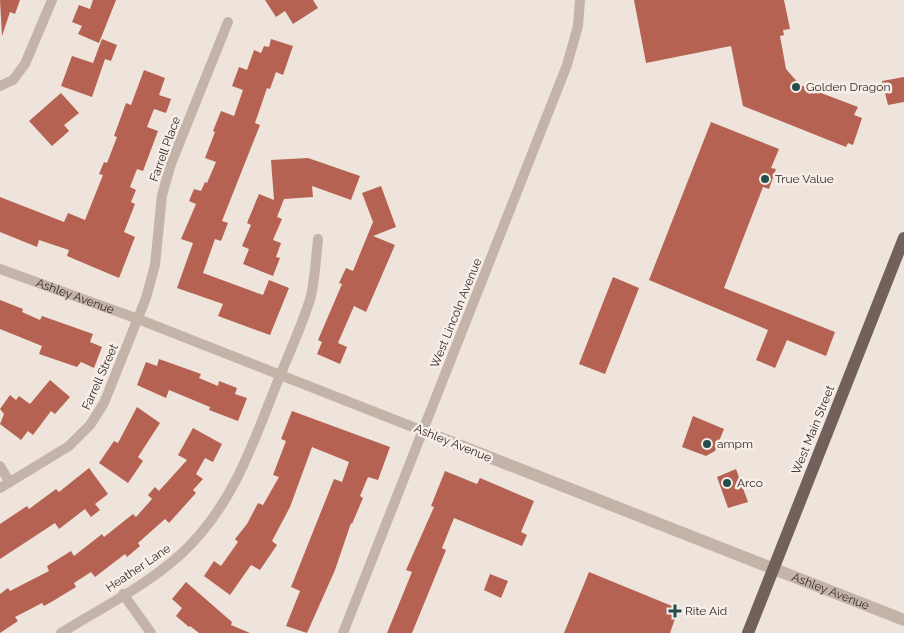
<svg xmlns="http://www.w3.org/2000/svg" width="904" height="633" font-family="Raleway,sans-serif">
<style>
.building{fill:#b56252}
.lines{fill:none;stroke-linecap:round;stroke-linejoin:round}
.minor{stroke:#c4b3a9;stroke-width:10}
.tertiary{stroke:#c4b3a9;stroke-width:12}
.primary{stroke:#72615b;stroke-width:12}
.poi-dot{fill:#234e4d;stroke:#f6eee7;stroke-width:2}
.labels{text-anchor:middle;dominant-baseline:central;stroke-width:5;stroke-linejoin:round;paint-order:stroke}
.poi-label{font-size:12px;fill:#322a28;stroke:#f6eee7;text-anchor:start}
.street-label{font-size:12px;fill:#322a28;stroke:#f6eee7}
</style>
<rect width="100%" height="100%" fill="#eee4db"/>
<path class="building" d="M0 0H20L15 14 10 12 2 36Z
M93 0H116L99 43 78 34 82 26 72 22 79 5 90 9Z
M265 0H313L318 8 293 24 285 11 276 17Z
M634 0H784L790 29 783 30 784 35 780 36 786 69 800 85 858 107 854 115 862 118 853 145 848 143 846 147 743 106 731 46 646 63Z
M102 39 117 45 111 61 105 59 92 97 61 86 72 56 93 63Z
M271 39 293 46 283 75 276 72 270 89 267 88 255 123 260 125 222 221 228 223 221 241 215 239 203 273 263 295 269 280 289 288 270 335 218 316 223 304 177 288 193 243 181 239 196 204 189 201 194 189 201 191 205 182 207 183 216 162 205 158 215 132 213 131 221 111 234 116 243 90 232 86 239 67 247 70 254 50 261 53 264 46 269 47Z
M144 70 165 78 159 95 171 99 166 113 154 109 147 127 158 131 143 171 137 169 130 187 136 190 131 202 135 204 124 232 135 237 119 278 67 256 69 250 39 240 37 247 0 232V197L64 222 68 213 85 220 103 175 99 174 104 162 107 163 117 137 114 136 126 103 131 105Z
M904 77V102L888 105 882 81Z
M61 93 79 113 64 125 69 131 52 146 29 121Z
M711 122 779 149 771 168 776 169 769 189 763 187 724 288 835 332 826 356 787 340 775 368 756 360 768 330 649 280Z
M308 158 360 176 351 200 312 186 313 197 284 199 277 217 282 219 273 240 281 243 276 257 280 258 273 276 243 264 249 249 242 246 251 225 247 223 259 194 274 200 271 160Z
M381 186 396 227 373 236 395 245 366 312 354 306 338 343 347 347 340 364 317 354 322 342 318 340 342 284 339 283 346 268 353 271 373 222 362 193Z
M613 277 639 288 605 374 579 364Z
M0 300 23 309 22 312 40 320 42 316 93 334 90 342 102 347 94 368 81 362 77 367 39 354 42 346 0 329Z
M159 359 201 374 199 378 218 386 219 381 237 388 235 394 247 398 238 421 209 410 210 407 169 390 166 398 137 385 146 362 157 366Z
M50 380 70 397 55 414 51 411 33 435 28 431 21 440 0 424 4 414 0 409 10 395 16 400 19 396 30 404Z
M137 407 160 423 138 457 143 461 128 483 99 463 114 441 118 443Z
M292 411 390 447 378 480 368 477 360 496 363 498 352 524 351 523 335 570 307 633 286 626 300 591 291 587 334 479 342 482 349 462 312 447 290 507 272 541 277 545 260 570 251 565 230 595 204 576 214 561 221 566 238 542 235 539 247 524 258 503 263 505 279 477 273 475 286 441 281 439Z
M693 416 724 429 715 451 706 456 682 447Z
M193 428 222 444 213 462 205 458 196 474 203 479 193 490 196 493 169 523 165 519 138 543 140 546 127 557 125 554 95 577 91 572 74 583 76 587 53 601 44 606 42 603 15 617 18 621 0 633V594L8 588 10 591 49 571 47 566 71 551 74 556 102 534 104 537 133 514 136 517 152 499 148 495 155 487 159 491 187 460 178 455Z
M89 468 108 494 95 504 100 510 91 517 85 509 59 529 55 523 0 559V524L27 506 29 509 56 489 59 492Z
M736 469 748 502 728 508 717 477Z
M445 471 477 484 480 478 534 501 521 532 527 535 522 546 454 518 442 548 446 550 412 633H387L412 572 406 570 434 507 431 506Z
M589 572 672 606 677 613 670 633H564Z
M490 574 508 581 501 598 484 590Z
M186 582 232 622 231 625 250 633H199L190 626 189 627 176 616 182 608 172 599Z"/>
<g class="lines">
<g class="minor">
<path d="M0 86 13 80 25 64 52 0"/>
<path id="s1" d="M0 269 138 319 423 431"/>
<path d="M0 466 9 481"/>
<path d="M0 488 69 446 90 425 104 403 146 298 155 265 162 195 171 164 228 22"/>
<path d="M123 594 151 633"/>
<path d="M61 633C101 608 146 586 181 554 231 508 251 449 275 388 287 357 302 327 311 296 315 278 316 258 318 239"/>
<path d="M343 633 567 65 578 26 580 0"/>
</g>
<path class="tertiary" id="s2" d="M423 431 904 620"/>
<path class="primary" d="M748 633 904 238"/>
</g>
<g class="poi-dot">
<circle cx="796" cy="87" r="5"/>
<circle cx="765" cy="179" r="5"/>
<circle cx="707" cy="444" r="5"/>
<circle cx="727" cy="483" r="5"/>
<path d="M672.5 603.5h5v5h5v5h-5v5h-5v-5h-5v-5h5z"/>
</g>
<g class="labels">
<g class="poi-label">
<text x="806" y="87">Golden Dragon</text>
<text x="775" y="179">True Value</text>
<text x="717" y="444">ampm</text>
<text x="737" y="483">Arco</text>
<text x="685" y="611">Rite Aid</text>
</g>
<g class="street-label">
<text transform="translate(165 149) rotate(-70)">Farrell Place</text>
<text stroke="none"><textPath href="#s1" startOffset="80">Ashley Avenue</textPath></text>
<text transform="translate(456 313) rotate(-68)">West Lincoln Avenue</text>
<text transform="translate(100 377) rotate(-66)">Farrell Street</text>
<text transform="translate(813 430) rotate(-68)">West Main Street</text>
<text transform="translate(453 443) rotate(22)">Ashley Avenue</text>
<text transform="translate(138 568) rotate(-34)">Heather Lane</text>
<text stroke="none"><textPath href="#s2" startOffset="438">Ashley Avenue</textPath></text>
</g>
</g>
</svg>
